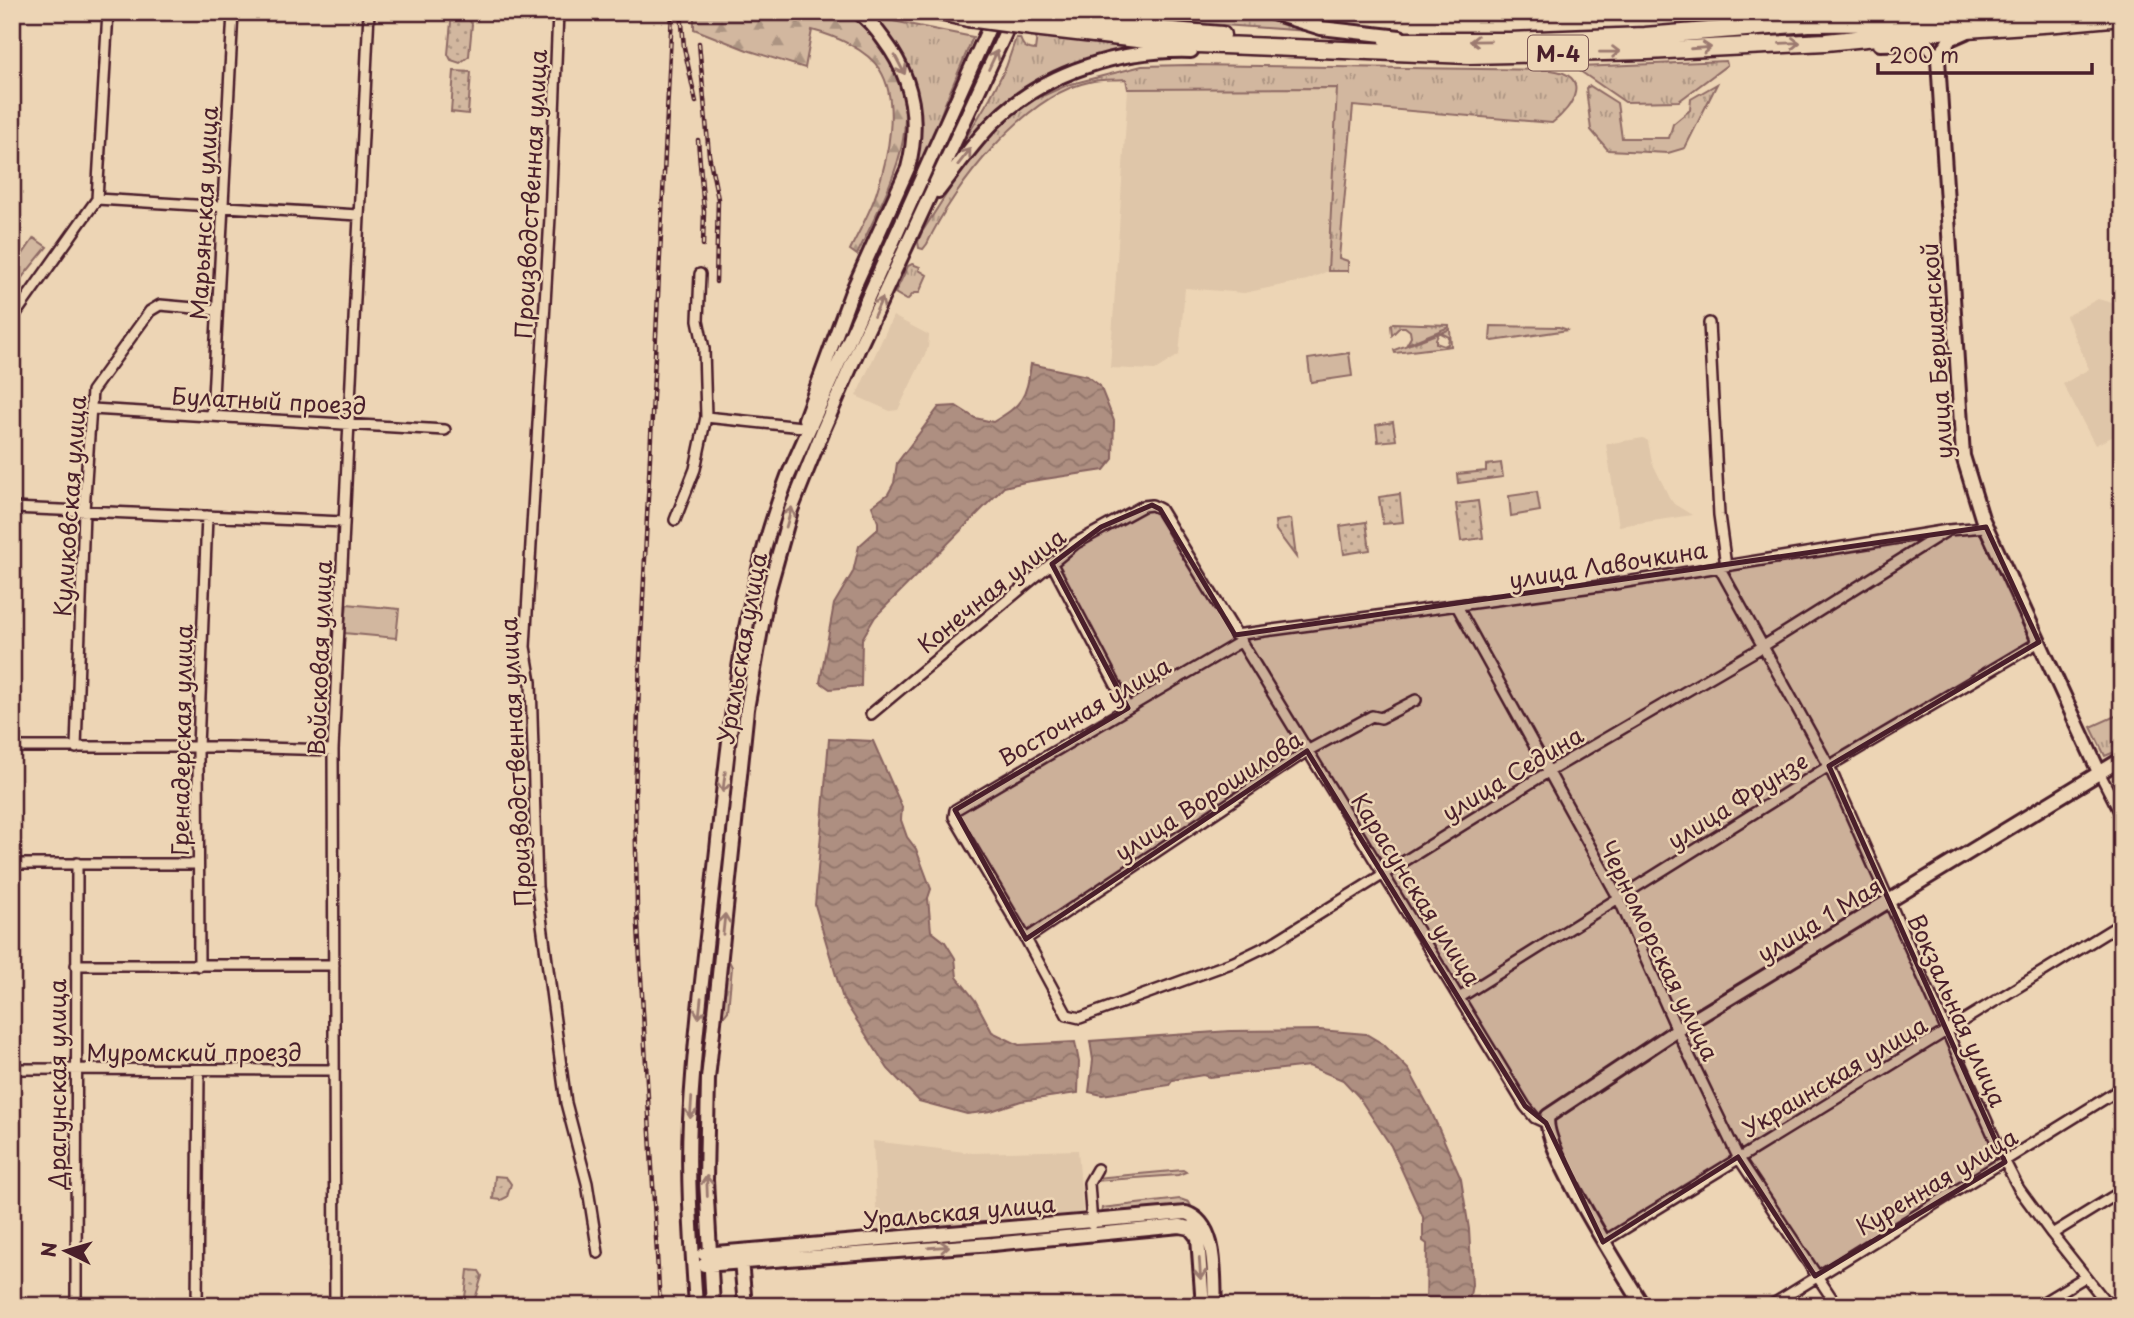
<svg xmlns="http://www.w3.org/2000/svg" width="2134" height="1318" font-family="'Playpen Sans',sans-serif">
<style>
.built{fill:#dfc6a9}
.grass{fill:url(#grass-tufts);stroke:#8e6b65;stroke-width:2}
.forest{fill:url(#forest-firs);stroke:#8e6b65;stroke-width:2}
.park{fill:url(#park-dots);stroke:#8e6b65;stroke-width:2}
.pitch{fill:#d2b79f;stroke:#8e6b65;stroke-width:2}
.water{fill:url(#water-waves);stroke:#86625f;stroke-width:2}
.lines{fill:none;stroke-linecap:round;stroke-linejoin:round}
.street-casing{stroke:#4a1f2b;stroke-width:14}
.secondary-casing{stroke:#4a1f2b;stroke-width:18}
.highway-casing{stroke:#4a1f2b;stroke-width:21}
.street{stroke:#edd5b5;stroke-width:9}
.secondary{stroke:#edd5b5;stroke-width:12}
.highway{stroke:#edd5b5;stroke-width:16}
.rail-casing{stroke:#4a1f2b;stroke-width:4.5}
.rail{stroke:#edd5b5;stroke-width:2;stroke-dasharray:5;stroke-linecap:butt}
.highway-bridge-casing{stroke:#4a1f2b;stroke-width:21;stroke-linecap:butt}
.highway-bridge{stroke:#edd5b5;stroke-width:16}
.oneway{stroke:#9c7a70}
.marked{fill:#4a1f2b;fill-opacity:0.2;stroke:#4a1f2b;stroke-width:5;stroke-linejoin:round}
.labels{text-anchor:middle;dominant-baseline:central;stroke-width:5;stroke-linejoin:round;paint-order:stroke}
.shield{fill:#edd5b5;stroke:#7b5654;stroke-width:2}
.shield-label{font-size:21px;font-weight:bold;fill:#4a1f2b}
.street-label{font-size:23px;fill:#4a1f2b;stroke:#edd5b5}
</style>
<defs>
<pattern id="grass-tufts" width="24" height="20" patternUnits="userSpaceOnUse" patternTransform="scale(1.75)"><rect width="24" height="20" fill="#d2b79f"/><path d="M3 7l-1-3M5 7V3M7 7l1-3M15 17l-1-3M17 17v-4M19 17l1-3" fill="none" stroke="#ac9482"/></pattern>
<pattern id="forest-firs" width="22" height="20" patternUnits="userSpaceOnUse" patternTransform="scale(1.75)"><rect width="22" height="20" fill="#d2b79f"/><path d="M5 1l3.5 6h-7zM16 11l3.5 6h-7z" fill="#ac9482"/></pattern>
<pattern id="park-dots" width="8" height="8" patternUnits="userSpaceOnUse" patternTransform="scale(1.75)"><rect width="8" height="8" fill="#d2b79f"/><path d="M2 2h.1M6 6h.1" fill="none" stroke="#ac9482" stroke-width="1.8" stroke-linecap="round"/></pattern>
<pattern id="water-waves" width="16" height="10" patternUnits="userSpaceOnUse" patternTransform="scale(1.75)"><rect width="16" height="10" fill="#ae8f81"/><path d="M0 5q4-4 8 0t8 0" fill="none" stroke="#90746a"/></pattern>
</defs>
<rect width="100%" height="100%" fill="#edd5b5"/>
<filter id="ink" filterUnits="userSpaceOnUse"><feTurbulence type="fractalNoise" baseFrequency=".0143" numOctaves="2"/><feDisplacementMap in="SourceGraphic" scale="14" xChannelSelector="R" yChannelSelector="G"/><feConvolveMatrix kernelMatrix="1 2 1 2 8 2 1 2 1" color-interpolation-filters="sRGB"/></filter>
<g filter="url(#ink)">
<path class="built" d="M1338 88 1328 271 1307 280 1244 293 1185 288 1179 355 1155 370 1110 368 1128 89Z
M2098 299 2122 306V438L2114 436 2095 445 2063 384 2089 369 2066 316Z
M893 316 929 335 928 348 898 410 890 411 856 396Z
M1643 438 1648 441 1652 462 1669 497 1674 504 1692 515 1619 526 1606 444Z
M873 1141 973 1153 1078 1150 1083 1213 879 1231 877 1227Z"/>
<path class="grass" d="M1150 12H1261L1308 31 1137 19Z
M2024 12H2084L1938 26 1711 42 1709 39 1711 35 1982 19Z
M868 16 973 37 944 106 915 187 835 365 825 376 919 140C925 88 908 50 868 16Z
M1037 35 1124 47 1123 52 1064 71 954 158 990 98 1006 67 1016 38H1020C1023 47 1026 49 1035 50Z
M1726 61 1727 65 1679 101 1625 102 1580 71V67Z
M1190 65 1551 70C1591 75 1575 106 1552 123L1353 106 1339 258 1348 261V271H1328L1337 88 1128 89 1126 79C1114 80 1101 79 1089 82 1025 95 953 187 927 244L923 249 919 248 918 242 922 232 974 151 1005 120 1036 99 1067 85 1142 66Z
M1717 84 1685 148 1668 153 1608 150 1591 130 1586 88 1590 86 1617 103 1622 138H1669L1673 124 1690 110 1691 99Z
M912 264 920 267 919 270 927 275 919 293H914L907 300 895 293 908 266Z
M1393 323 1449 325V327L1407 344 1411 337 1410 331 1405 327H1400L1392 335 1391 325Z
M1491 326 1559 327 1568 330 1493 341 1490 340Z
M1450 329 1451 346 1395 353 1394 350 1439 333 1436 339V343L1444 346 1448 344 1449 337 1441 333Z
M2122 713V749L2105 756 2091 727Z
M726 955 732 967 728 1011 720 1021Z
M703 1042H707L703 1248 700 1244 697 1139Z
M1183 1170 1186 1172 1178 1175 1095 1181 1096 1178Z
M1180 1199 1189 1202 1192 1208 1101 1216 1102 1208Z
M1084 1227 1082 1230 883 1246V1244Z"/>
<path class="forest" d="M694 12H843C858 18 872 36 882 49 933 118 888 188 857 255L850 250C859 231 871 211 877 191 888 158 900 102 880 70 867 49 835 36 812 30L805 68 747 50 694 29Z"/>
<path class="park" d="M458 16 467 17 472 24 469 56 460 63 451 60 448 54 451 22Z
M454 71 471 72 468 114 451 112Z
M1393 422 1396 440 1378 442 1376 425Z
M1501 463 1503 477 1458 483 1457 474 1486 471V465Z
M1400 494 1403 522 1383 524 1379 497Z
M1478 501 1483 538 1461 541 1456 504Z
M1291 519 1296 557 1276 530 1275 521Z
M1366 522 1370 550 1344 554 1340 526Z
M495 1176 506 1177 511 1184 507 1197 501 1200 493 1199Z
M468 1270 479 1271 482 1276 476 1296 472 1299 465 1298Z"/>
<path class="pitch" d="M34 238 47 247 12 290V257L18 261Z
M1349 353 1352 376 1311 382 1308 359Z
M1537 492 1540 511 1511 516 1509 496Z
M347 604 399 609 396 638 344 633Z"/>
<path class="water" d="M1031 364 1087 376 1100 386 1114 421 1113 459 1104 470 1025 482 1004 487 875 617 862 639 861 686 830 689 820 682 834 604 853 572 859 546 878 529V522L872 506 888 494 894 483 897 463 939 407 956 406 975 418 993 422C1023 404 1026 399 1031 364Z
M829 739 873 741 902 807 901 820 907 837 916 849 931 889 928 898 931 931 945 942 955 958 957 977 975 1000 992 1032 1019 1045 1075 1042 1079 1062 1078 1093 1021 1101 991 1111 967 1114 919 1101 888 1069 843 999 815 905Z
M1320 1030 1366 1034 1383 1044 1409 1070 1431 1111 1461 1179 1469 1229 1472 1285 1468 1306H1426L1427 1244 1423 1241V1217L1391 1146 1358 1096 1343 1080 1309 1066 1209 1077 1203 1075 1173 1080 1169 1085 1102 1095 1089 1092 1093 1060 1090 1041 1230 1031Z"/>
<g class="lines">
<g class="street-casing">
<path id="street" d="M558 12 550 217 525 647 531 682 537 887 566 1103 587 1183 598 1253
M97 199 358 215
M700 274 698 320 704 349 706 417 802 427
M12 319 97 199 108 12
M1709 323 1719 515 1726 566
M92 409 445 430
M212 416 233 12
M12 508 344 522
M675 520 695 469 706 417
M1052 564 1128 708
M1719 567 1829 766 2005 1162 2019 1189 2052 1234 2109 1306
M1457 606 1618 897 1677 1030 1738 1157 1837 1306
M1235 635 1608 585 1948 530 1986 527
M1240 642 955 810 954 817 1026 939 1067 1015 1080 1018 1234 962 1271 944 1548 772 1762 647 1948 530
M871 714 1076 543 1143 506 1152 505 1160 509 1525 1106 1535 1118 1546 1123
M12 747H227L333 750
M76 748 84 511 92 391 150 311 160 305 217 310
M2099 772 2122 817
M12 864H198
M1026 939 1307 751 1372 716 1381 718 1416 700
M76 965H334
M199 966 198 747 207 516
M1459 998 1829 766 2039 642
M12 1069 333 1070
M1092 1225 1089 1183 1097 1169
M2052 1234 2122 1191
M1603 1242 2122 923
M76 1306 77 863
M197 1306 199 1070
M335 1306 333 750 369 12
M1770 1306 2122 1088
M2037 1306 2085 1277"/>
</g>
<g class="secondary-casing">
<path id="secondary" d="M1269 12 1321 28 1400 37
M1103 16 1118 17 1137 12
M1880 44 1927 43 1938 59 1963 456 1982 518 2099 772
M1938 59 1950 39 1966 32
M938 191C957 167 974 141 996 120 1046 71 1122 49 1191 51
M805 419 851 294 908 168C920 122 913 78 884 40 877 30 868 19 858 12
M704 1254 1186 1213C1219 1224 1213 1277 1215 1306
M743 1254 741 1260 745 1306
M704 1265 993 1244 1180 1226 1190 1228 1198 1238 1203 1306
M696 1306C692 1244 687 1182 690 1120 695 1030 707 940 717 850 730 725 742 595 788 476L996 12
M713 1306 706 1180 708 1079 747 709 767 596 791 510 823 430 858 350 1015 12
M1643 1306C1625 1276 1539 1143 1548 1116L1677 1030 2122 759"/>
</g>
<g class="highway-casing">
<path id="highway" d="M940 12 968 18
M1034 12 1148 29 1222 35
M1033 27 1172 43 1469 55 1647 51 1826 42 1937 31 2057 23 2122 17
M1388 41H1510L1645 36 1809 23 1916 22 1993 12"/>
</g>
<use href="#street" class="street"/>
<use href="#secondary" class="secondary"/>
<use href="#highway" class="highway"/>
<g class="rail-casing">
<path id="rail" d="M681 12 684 47 696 102
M699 43 709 155 718 199 716 282
M698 140 704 211 703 245
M660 1306 637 908 635 792 640 659 672 12"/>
</g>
<use href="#rail" class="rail"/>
<g class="highway-bridge-casing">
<path id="highway-bridge" d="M968 18 1033 27"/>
</g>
<use href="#highway-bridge" class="highway-bridge"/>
</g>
<defs><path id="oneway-shaft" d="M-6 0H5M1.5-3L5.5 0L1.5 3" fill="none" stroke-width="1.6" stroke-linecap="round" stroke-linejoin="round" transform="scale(1.75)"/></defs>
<g class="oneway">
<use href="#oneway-shaft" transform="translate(1480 41) rotate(179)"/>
<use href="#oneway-shaft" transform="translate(1790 43) rotate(-2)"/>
<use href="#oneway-shaft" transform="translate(1701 48) rotate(-4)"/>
<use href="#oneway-shaft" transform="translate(1610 52) rotate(-1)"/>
<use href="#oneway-shaft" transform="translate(993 60) rotate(-65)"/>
<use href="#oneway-shaft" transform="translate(900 65) rotate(62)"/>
<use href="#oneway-shaft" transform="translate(964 157) rotate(-52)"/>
<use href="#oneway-shaft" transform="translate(878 307) rotate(-65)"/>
<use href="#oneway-shaft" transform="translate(789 517) rotate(-74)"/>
<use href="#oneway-shaft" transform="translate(724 782) rotate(97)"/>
<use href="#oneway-shaft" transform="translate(724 924) rotate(-84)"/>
<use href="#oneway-shaft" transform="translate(700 1008) rotate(96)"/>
<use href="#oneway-shaft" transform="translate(691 1108) rotate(94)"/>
<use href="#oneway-shaft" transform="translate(707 1186) rotate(-92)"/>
<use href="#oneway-shaft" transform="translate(939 1247) rotate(-4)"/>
<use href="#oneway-shaft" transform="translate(1200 1269) rotate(86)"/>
</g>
</g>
<path class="marked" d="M1152 505 1160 509 1235 635 1986 527 2039 642 1829 766 2005 1162 1815 1276 1738 1157 1603 1242 1546 1123 1525 1106 1307 751 1026 939 955 810 1128 708 1052 564 1101 527Z"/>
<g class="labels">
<rect class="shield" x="1528" y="35.5" width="60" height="35" rx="5"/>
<g class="shield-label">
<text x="1558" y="53">М-4</text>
</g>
<g class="street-label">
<text transform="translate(530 194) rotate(-87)">Производственная улица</text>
<text transform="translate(203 213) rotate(-87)">Марьянская улица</text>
<text transform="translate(1936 351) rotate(-94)">улица Бершанской</text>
<text transform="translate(269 400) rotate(3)">Булатный проезд</text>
<text transform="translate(69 506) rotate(-86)">Куликовская улица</text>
<text transform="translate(1608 564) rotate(-9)">улица Лавочкина</text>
<text transform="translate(991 590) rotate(-39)">Конечная улица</text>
<text transform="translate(741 648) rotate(-80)">Уральская улица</text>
<text transform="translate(319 658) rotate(-88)">Войсковая улица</text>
<text transform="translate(1084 711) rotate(-30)">Восточная улица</text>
<text transform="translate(181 740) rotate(-89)">Гренадерская улица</text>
<text transform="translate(515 762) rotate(-93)">Производственная улица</text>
<text transform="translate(1512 773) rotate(-31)">улица Седина</text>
<text transform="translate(1208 795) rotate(-33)">улица Ворошилова</text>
<text transform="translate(1737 800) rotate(-32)">улица Фрунзе</text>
<text transform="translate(1417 889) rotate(58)">Карасунская улица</text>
<text transform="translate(1819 919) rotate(-31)">улица 1 Мая</text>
<text transform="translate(1660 950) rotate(64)">Черноморская улица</text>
<text transform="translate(1958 1010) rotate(66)">Вокзальная улица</text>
<text x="194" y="1051">Муромский проезд</text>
<text transform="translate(1834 1076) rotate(-31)">Украинская улица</text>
<text transform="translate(56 1084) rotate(-90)">Драгунская улица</text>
<text transform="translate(1936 1181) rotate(-31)">Куренная улица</text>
<text transform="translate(959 1211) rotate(-5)">Уральская улица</text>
</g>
</g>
<rect width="2134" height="1318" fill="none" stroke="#edd5b5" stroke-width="42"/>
<rect x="21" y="21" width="2092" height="1276" fill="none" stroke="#4a1f2b" stroke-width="2.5" filter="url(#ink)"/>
<g transform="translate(66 1251) rotate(275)" stroke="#edd5b5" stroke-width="5" paint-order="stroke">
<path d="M0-5L12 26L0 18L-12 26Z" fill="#4a1f2b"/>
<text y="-10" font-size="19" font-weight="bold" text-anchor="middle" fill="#4a1f2b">N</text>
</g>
<path d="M1878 63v10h214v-10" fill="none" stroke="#4a1f2b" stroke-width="3.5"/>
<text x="1889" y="63" font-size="21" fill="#4a1f2b" stroke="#edd5b5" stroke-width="5" paint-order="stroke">200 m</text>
</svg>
